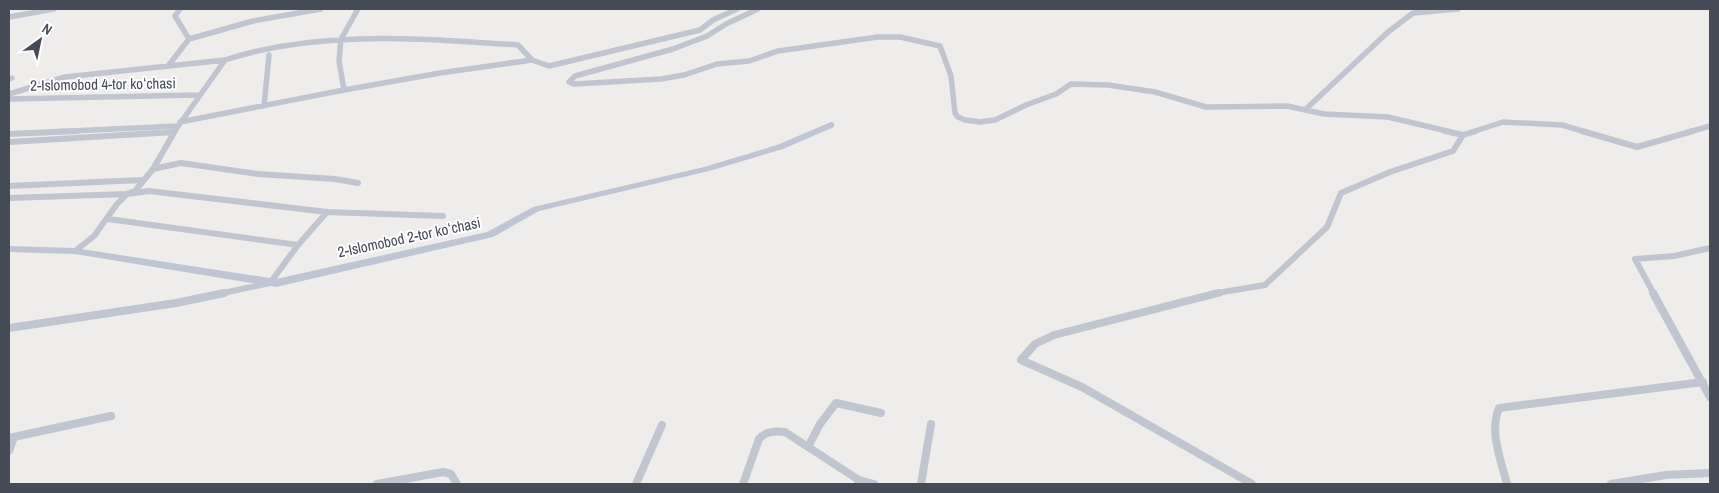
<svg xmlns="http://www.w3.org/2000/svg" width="1719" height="493" font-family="'Archivo Narrow',sans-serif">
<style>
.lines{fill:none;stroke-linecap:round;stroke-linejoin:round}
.street-far2{stroke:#c0c5d0;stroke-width:5.5}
.street-far1{stroke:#c0c5d0;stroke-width:6}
.street{stroke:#c0c5d0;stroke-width:8}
.secondary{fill:#c0c5d4;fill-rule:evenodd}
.labels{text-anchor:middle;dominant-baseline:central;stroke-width:4;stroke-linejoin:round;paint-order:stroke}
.street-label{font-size:15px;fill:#464c57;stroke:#fff}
</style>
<rect width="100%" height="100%" fill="#efecec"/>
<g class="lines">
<path class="street-far2" d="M358 9 341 39 339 61 344 90 440 73 532 60
M758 9 726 24 707 36 673 49 575 76 569 82 574 84 661 79 684 75 717 64 749 61 778 51 878 37H900L940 46 951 76 955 113 958 117 965 120 980 122 995 120 1026 105 1056 94 1071 84 1108 85 1155 92 1206 107 1287 106 1324 114 1388 117 1451 132
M9 17 54 9
M189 39 253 21 321 9
M168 66 189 39 175 16 180 9
M9 79 12 78
M9 94 65 77 225 60C319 29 421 39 518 45L532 60 549 66 700 30 713 20 737 9
M9 99 199 95
M264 106 269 55
M1306 109 1388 32 1413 13 1458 9
M180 122 344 90
M50 132 178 126
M174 132 225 60
M1472 132 1503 122 1562 125 1586 132
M1689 132 1710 126"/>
<path class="street-far1" d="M1445 131 1463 135
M1582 131 1637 147 1693 131
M9 134 77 131
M9 142 174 132
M153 169 181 163 258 174 335 179 358 183
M9 186 142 180
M9 198 127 194 149 191 327 212 443 216
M108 219 298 245
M75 251 94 236 117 204 127 194 135 191 153 169 175 131
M218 294 270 283 298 245 327 212
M1211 294 1265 285 1327 227 1341 193 1390 172 1453 151 1463 135 1476 131
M1654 294 1635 259 1674 256 1710 248"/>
<path class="street" d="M1218 293 1054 335 1035 344 1021 360 1082 387 1252 484
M1653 293 1710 397
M9 328 176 303 224 293
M9 438 111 416
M808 447 820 424 836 403 881 413
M9 451 14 437
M377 484 443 472 451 474 457 484
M636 484 662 425
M743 484 759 439C766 431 775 431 785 432L859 480
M858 484 859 480 874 484
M921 484 931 424
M1507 484C1501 460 1489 432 1499 408L1703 382
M1611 484 1666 475 1710 473"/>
<path class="secondary" d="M831 122 834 123V127L783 149 709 171 539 211 493 237 276 287 75 254 9 252V246L75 248 276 279 487 232 533 207 704 167 777 145Z"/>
</g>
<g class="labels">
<g class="street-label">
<text transform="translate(103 84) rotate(-1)">2-Islomobod 4-tor koʻchasi</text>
<text transform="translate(409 237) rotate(-12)">2-Islomobod 2-tor koʻchasi</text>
</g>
</g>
<rect width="1719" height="493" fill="none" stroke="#464c57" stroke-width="20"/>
<g transform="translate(40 40) rotate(33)" stroke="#ffffff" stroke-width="4" paint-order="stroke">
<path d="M0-4L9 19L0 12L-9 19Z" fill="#464c57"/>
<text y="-8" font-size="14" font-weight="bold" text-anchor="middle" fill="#464c57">N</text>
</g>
</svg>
